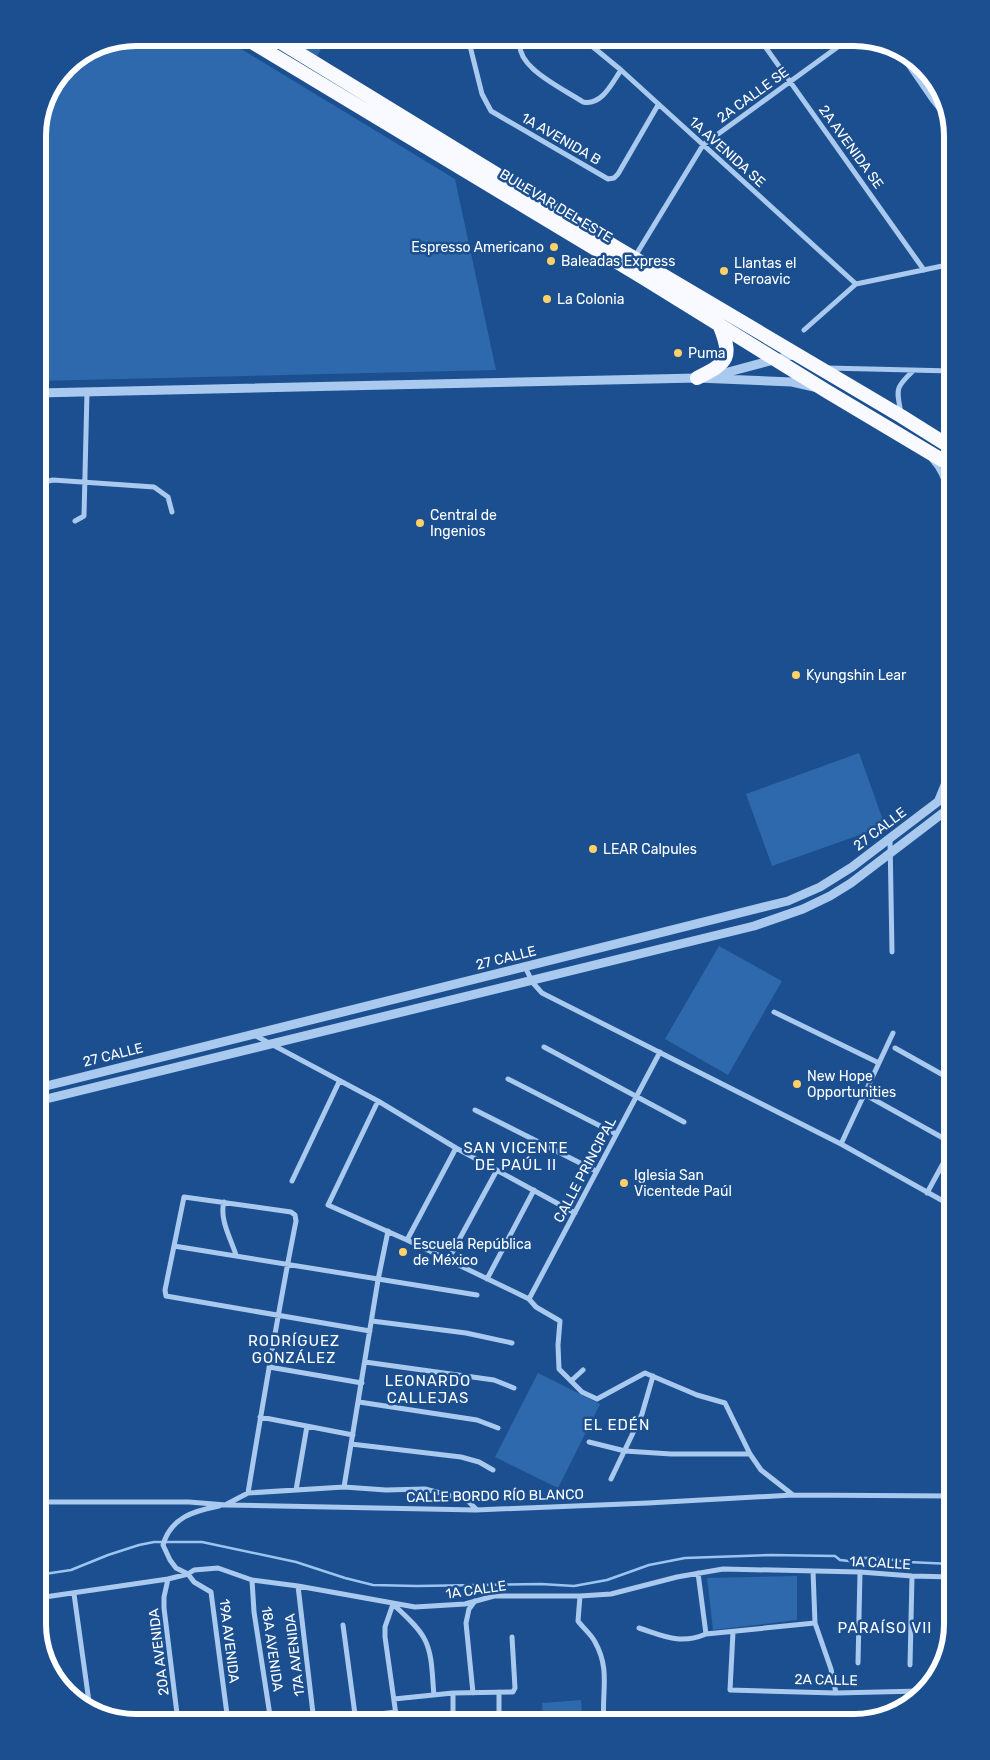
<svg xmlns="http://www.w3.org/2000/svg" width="990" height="1760" font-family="Rubik,sans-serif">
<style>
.green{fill:#2e69ad}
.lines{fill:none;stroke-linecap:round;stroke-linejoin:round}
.stream{stroke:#9cc4f0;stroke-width:2.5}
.minor{stroke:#a9c9ee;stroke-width:5}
.tertiary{stroke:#a9c9ee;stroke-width:9}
.trunk{stroke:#f8faff;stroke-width:14}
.poi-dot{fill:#ffd166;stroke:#1b4f8f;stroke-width:2}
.labels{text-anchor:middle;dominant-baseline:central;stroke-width:5;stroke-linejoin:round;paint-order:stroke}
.street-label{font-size:14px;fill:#fff;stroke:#1b4f8f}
.poi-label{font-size:14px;fill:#fff;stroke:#1b4f8f;text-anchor:start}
.neighbourhood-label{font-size:15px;letter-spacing:1px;fill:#fff;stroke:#1b4f8f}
.rim{fill:none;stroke:#fff;stroke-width:6}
</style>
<rect width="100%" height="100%" fill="#1b4f8f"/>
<path class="green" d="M136 38H223L455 179 496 370 38 381V130L48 93 67 66 99 45Z
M285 38H327L316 58Z
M859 753 885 826 772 866 746 794Z
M719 946 782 981 728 1075 665 1039Z
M538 1373 600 1404 558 1488 495 1457Z
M797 1576V1620L713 1630 707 1578Z
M581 1700 583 1722H543L542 1703Z"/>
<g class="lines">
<path class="stream" d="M38 1575 71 1570 108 1555 139 1545 154 1542H202L296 1562 345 1578 373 1585 417 1586 541 1584 574 1586 607 1580 649 1565 685 1558 771 1555 835 1556 840 1560 849 1561 856 1558H879L908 1562 952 1564"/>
<path class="minor" d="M468 38 482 94 491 111 608 179 614 178 618 174 658 105
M521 38C511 66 564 89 583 102 602 106 612 83 621 70
M582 38 621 70 856 284
M759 38 924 270
M900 53 933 101 950 122
M634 258 703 145 850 38
M804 330 856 284 952 264
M828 368 952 371
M901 414C897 389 894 389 913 371
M932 460C951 481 950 510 952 537
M38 495 44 482 53 480 154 487 168 497 172 512
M75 521 84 516 87 392
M890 838 892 952
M952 900 946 832 948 828 952 826
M525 967 533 983 542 993 841 1144 952 1206
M774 1012 879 1063
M254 1035 378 1101 456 1148 575 1213
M544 1047 684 1122
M895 1048 952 1080
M508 1079 616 1134
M864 1094 952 1143
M378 1101 328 1205 407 1240 529 1299 536 1307 560 1321 558 1345 559 1369 582 1392 597 1399 645 1373 697 1395 725 1403 750 1454 761 1470 793 1495
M475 1110 596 1171
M841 1144 893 1033
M292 1181 339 1082
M927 1193 952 1147
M224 1202C219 1219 231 1239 236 1255
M407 1240 456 1148
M174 1246 477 1295
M448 1260 497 1170
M487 1279 534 1190
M529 1299 660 1052
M372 1321 466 1333 512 1343
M365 1362 494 1380 514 1388
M269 1367 362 1383
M571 1381 583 1370
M359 1402 477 1420 498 1428
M260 1417 353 1435
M589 1442 625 1451 671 1454H750
M351 1444 461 1457 479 1462 493 1470
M611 1479 642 1414 653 1376
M344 1487 378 1280 388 1231
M296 1490 307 1426
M248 1493C263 1402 278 1311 296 1221L295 1215 291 1212 184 1197 165 1290 166 1296 370 1331
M38 1502H189L226 1505 476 1510 648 1503 793 1495 952 1496
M227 1504 248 1493 344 1487 386 1490 425 1489 467 1500 476 1509
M219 1506C194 1511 171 1517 163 1545L170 1560 176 1568 188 1574 194 1582 211 1592 228 1722
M813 1571 815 1623 831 1669 836 1693
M698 1573 706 1634
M168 1579 164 1597V1608L178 1722
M252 1580 254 1612 271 1722
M298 1586 314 1722
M74 1594 90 1709
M580 1596 578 1621C583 1628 591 1634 595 1642 611 1670 601 1694 604 1722
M38 1598 168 1579 188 1574 194 1570 218 1568 252 1580 298 1586 415 1607 465 1604 494 1596H580L611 1594 677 1577 723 1569 860 1572 912 1576 952 1577
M343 1625 356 1722
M639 1628C664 1636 680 1645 706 1634L815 1623
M733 1632 730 1690 836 1693 921 1691
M946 1648 952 1577
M858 1663 860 1572
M910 1665 912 1576
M453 1693V1722
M473 1693 466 1623 469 1609 475 1601
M394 1699 453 1693 513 1692 515 1688 512 1637
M314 1722 396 1712
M397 1722 385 1637V1627L393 1604C404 1615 418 1626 425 1640 433 1656 432 1677 434 1695
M499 1722V1692"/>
<path class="tertiary" d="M717 375 796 354
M38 393 697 378 792 382 814 387
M939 800 952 768
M38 1088 788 901 820 887 852 867 952 791
M38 1101 754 926 803 909 830 896 851 883 952 806"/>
<path class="trunk" d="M245 38 642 277 828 392 952 466
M274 38 617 248 901 416 952 448
M697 378C729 362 733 358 719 324"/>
</g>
<g class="poi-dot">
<circle cx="554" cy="247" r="5"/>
<circle cx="551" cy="261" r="5"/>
<circle cx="724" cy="271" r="5"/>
<circle cx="547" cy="299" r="5"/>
<circle cx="678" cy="353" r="5"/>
<circle cx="420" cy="523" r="5"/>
<circle cx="796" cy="675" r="5"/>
<circle cx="593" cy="849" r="5"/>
<circle cx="797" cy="1084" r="5"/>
<circle cx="624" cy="1183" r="5"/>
<circle cx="403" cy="1252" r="5"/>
</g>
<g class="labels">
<g class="street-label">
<text transform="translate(753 95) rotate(-36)">2A CALLE SE</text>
<text transform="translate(561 139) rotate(30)">1A AVENIDA B</text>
<text transform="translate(851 147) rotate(54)">2A AVENIDA SE</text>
<text transform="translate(727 152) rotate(42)">1A AVENIDA SE</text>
<text transform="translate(556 206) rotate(31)">BULEVAR DEL ESTE</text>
<text transform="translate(880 829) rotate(-37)">27 CALLE</text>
<text transform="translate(506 958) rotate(-14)">27 CALLE</text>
<text transform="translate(113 1055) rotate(-14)">27 CALLE</text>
<text transform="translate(585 1170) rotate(-62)">CALLE PRINCIPAL</text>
<text transform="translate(495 1496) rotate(-1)">CALLE BORDO RÍO BLANCO</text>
<text transform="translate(880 1563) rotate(3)">1A CALLE</text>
<text transform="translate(476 1590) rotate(-8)">1A CALLE</text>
<text transform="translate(229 1641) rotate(83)">19A AVENIDA</text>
<text transform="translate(272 1649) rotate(82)">18A AVENIDA</text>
<text transform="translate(159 1652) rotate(-97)">20A AVENIDA</text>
<text transform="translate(295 1655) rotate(-97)">17A AVENIDA</text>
<text transform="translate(826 1680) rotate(1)">2A CALLE</text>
</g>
<g class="poi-label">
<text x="544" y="247" text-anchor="end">Espresso Americano</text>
<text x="561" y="261">Baleadas Express</text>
<text x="734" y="263">Llantas el<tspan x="734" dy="16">Peroavic</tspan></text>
<text x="557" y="299">La Colonia</text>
<text x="688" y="353">Puma</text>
<text x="430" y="515">Central de<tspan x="430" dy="16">Ingenios</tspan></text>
<text x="806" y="675">Kyungshin Lear</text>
<text x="603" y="849">LEAR Calpules</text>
<text x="807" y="1076">New Hope<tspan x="807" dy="16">Opportunities</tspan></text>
<text x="634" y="1175">Iglesia San<tspan x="634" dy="16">Vicentede Paúl</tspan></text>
<text x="413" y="1244">Escuela República<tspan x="413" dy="16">de México</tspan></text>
</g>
<g class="neighbourhood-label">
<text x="516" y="1148">SAN VICENTE<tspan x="516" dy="17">DE PAÚL II</tspan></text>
<text x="294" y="1341">RODRÍGUEZ<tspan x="294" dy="17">GONZÁLEZ</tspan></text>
<text x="428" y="1381">LEONARDO<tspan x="428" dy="17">CALLEJAS</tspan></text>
<text x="617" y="1425">EL EDÉN</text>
<text x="885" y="1628">PARAÍSO VII</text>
</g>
</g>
<path d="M0 0H990V1760H0ZM136 46H854A90 90 0 0 1 944 136V1624A90 90 0 0 1 854 1714H136A90 90 0 0 1 46 1624V136A90 90 0 0 1 136 46Z" fill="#1b4f8f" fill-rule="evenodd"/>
<path class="rim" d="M136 46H854A90 90 0 0 1 944 136V1624A90 90 0 0 1 854 1714H136A90 90 0 0 1 46 1624V136A90 90 0 0 1 136 46Z"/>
</svg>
